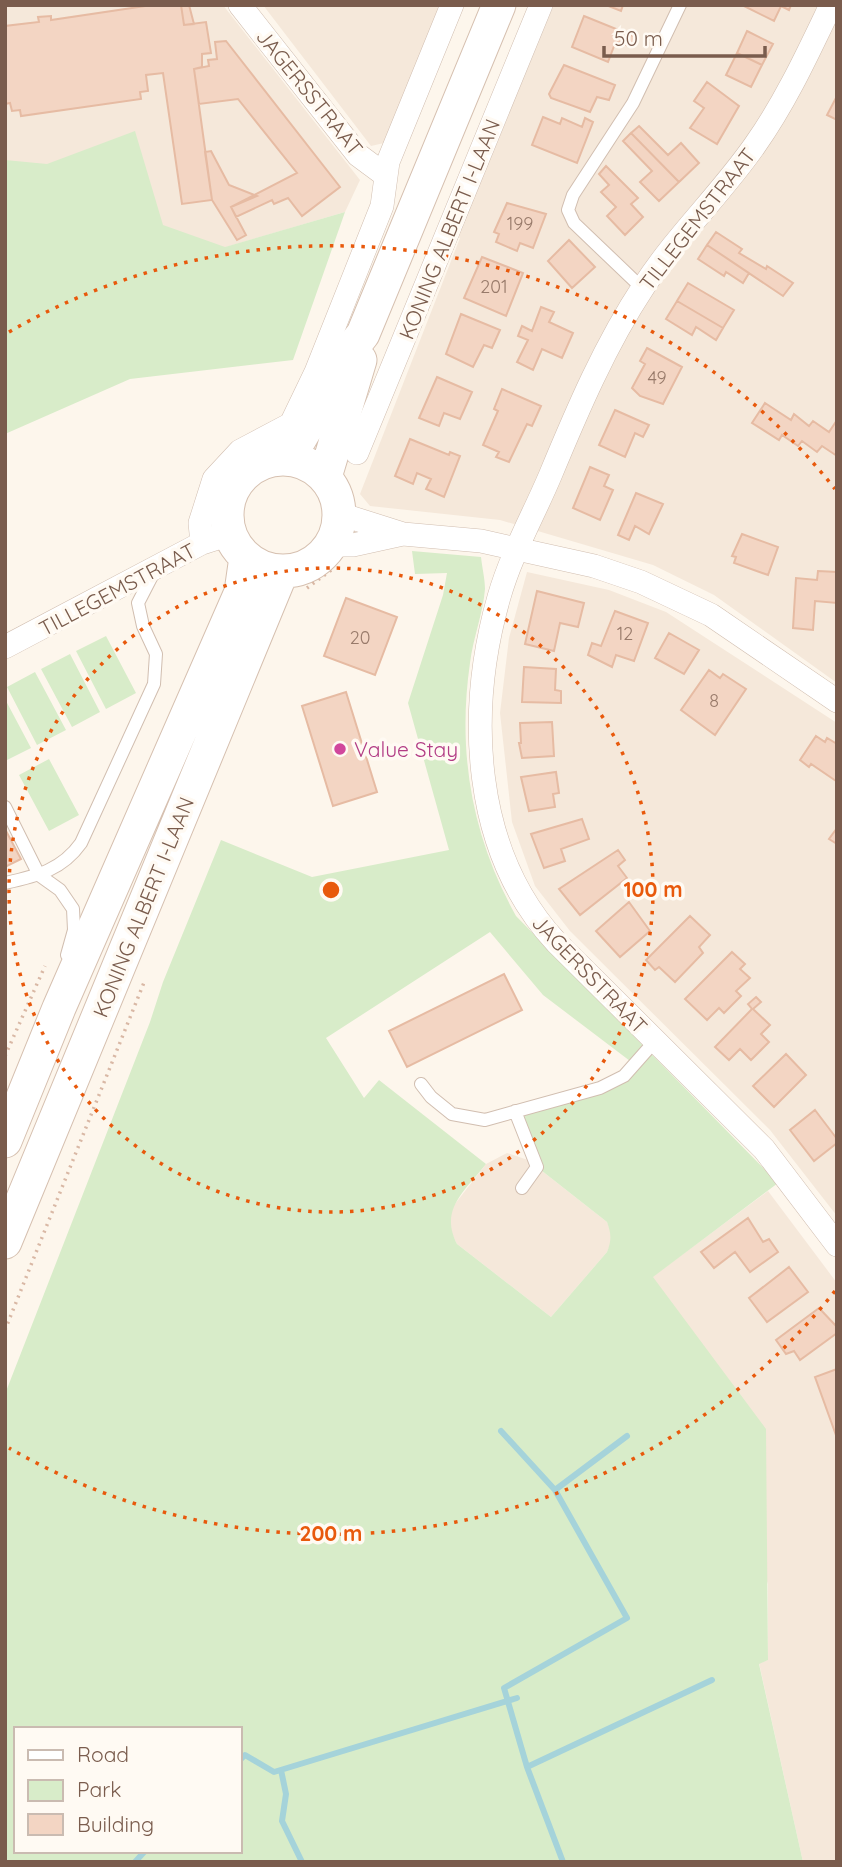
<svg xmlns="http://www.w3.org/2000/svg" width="842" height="1867" font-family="Quicksand,sans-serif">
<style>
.residential{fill:#f5e8da}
.green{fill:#d8ecc9;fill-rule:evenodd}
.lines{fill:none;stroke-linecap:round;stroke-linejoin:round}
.stream{stroke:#a5d3da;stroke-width:6}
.building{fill:#f3d5c3;stroke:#e6bba3;stroke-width:2}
.lane-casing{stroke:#d1beb0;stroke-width:14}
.street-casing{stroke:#d1beb0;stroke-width:24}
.secondary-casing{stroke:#d6c0b0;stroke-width:35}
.path{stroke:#d9b8a5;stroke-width:3.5;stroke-dasharray:2 5;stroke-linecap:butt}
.lane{stroke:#fff;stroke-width:12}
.street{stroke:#fff;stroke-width:23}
.secondary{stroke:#fff;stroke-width:33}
.ring{fill:none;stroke:#e8590c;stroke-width:3.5;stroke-dasharray:3.5 7}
.hotel-dot{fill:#d1479c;stroke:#fffaf3;stroke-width:2.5}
.labels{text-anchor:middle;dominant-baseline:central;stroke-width:7;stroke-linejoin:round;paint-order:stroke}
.number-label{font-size:18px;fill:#987a6a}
.street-label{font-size:21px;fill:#7a5c4d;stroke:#fffaf3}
.hotel-label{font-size:21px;fill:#b23c85;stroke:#fffaf3;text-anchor:start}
.centre{fill:#e8590c;stroke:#fffaf3;stroke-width:3.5}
.ring-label{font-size:21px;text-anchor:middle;font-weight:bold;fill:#e8590c;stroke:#fffaf3;stroke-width:7;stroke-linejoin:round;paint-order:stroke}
</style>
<rect width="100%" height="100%" fill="#fdf6ec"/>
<path class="residential" d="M5 5H223L360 180 345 212 5 312Z
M263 5H442L384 143 371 146Z
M554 5H837V683L714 595 653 565 500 520 370 506 360 494 460 238 458 237Z
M527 572 609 590 666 612 837 723V1216L770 1130 570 931 535 886 512 822 500 713 509 638Z
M507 1153 528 1160 607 1222 611 1232 612 1241 607 1252 551 1317 457 1244 451 1232 448 1220 451 1209 486 1164Z
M768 1191 837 1283V1862H803L759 1663 768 1660V1584L652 1277Z"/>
<path class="green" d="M135 131 163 225 225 247 345 212 293 360 130 379 5 434V160L47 164Z
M412 551 481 557C482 567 485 579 485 589 483 614 473 638 470 663 457 753 472 837 516 916L778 1183 653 1277 766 1429 768 1660 759 1664 803 1862H5V1394L150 1022 163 982 221 840 312 877 449 850 408 703 443 595 447 573 415 574ZM490 932 543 995 634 1064 600 1088 515 1111 537 1167 607 1222C611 1233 612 1240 607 1252L551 1317 457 1244C439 1209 465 1191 486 1164L379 1080 364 1098 326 1038ZM16 1729H240V1851H16Z
M106 636 136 693 106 709 76 651Z
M70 654 100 712 72 727 41 669Z
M35 672 66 730 37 745 7 687Z
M5 699 31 748 5 761Z
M49 759 79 815 49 831 19 775Z"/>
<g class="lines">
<path class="stream" d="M501 1431 555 1490
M627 1436 555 1490 627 1618 504 1688 527 1767 712 1680
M240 1760 245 1755 274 1772 517 1698
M527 1767 563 1862
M281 1770 286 1794 282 1821 302 1862
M135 1862 145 1851"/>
</g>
<path class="building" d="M152 5H181L184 25 206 22 211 53 202 54V67L194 69 212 200 182 204 163 73 146 75 148 91 140 92 141 99 21 116 20 110 12 111 10 103 5 104V26L39 22 38 17 51 16V20Z
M181 5H189L194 24 184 25Z
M606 5H623L621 11Z
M742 5H791L789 10 781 6 774 21Z
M584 16 636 37 631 47 616 41 608 62 572 47Z
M747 31 773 44 762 65 737 53Z
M226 41 340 187 302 216 288 198 274 204 272 200 236 217 231 207 297 173 238 99 199 104 194 69 209 66 208 60 217 59 215 42Z
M737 53 762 65 751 87 726 75Z
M564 65 615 85 609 100 597 97 590 112 551 98 549 94Z
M707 82 739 106 717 144 690 128 704 108 694 101Z
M837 96V120L827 115Z
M543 117 560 124 562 118 582 127 585 118 593 122 577 163 532 145Z
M639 126 668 155 681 143 699 163 679 182 631 133Z
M631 133 679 182 659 201 640 182 652 171 623 141Z
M211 151 229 185 257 196 231 207 246 235 237 240 212 200 205 152Z
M606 166 638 198 631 204 643 217 625 235 607 216 616 207 601 192 609 185 599 174Z
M507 203 546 214 533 248 520 243 517 251 496 242 499 234 494 232Z
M716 232 742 249 739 253 766 269 767 266 793 283 783 296 707 245Z
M569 240 595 267 572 288 548 261Z
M707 245 749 273 743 283 726 272 724 276 698 259Z
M482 257 523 273 506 316 464 298Z
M688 283 734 310 723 328 677 301Z
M677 301 723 328 716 340 696 327 692 335 666 319Z
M541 307 554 312 549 322 573 333 562 358 542 349 533 370 517 362 528 340 518 336 522 326 532 331Z
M461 314 500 330 492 348 484 345 473 367 446 354Z
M647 348 682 367 663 404 640 396 632 388 645 364 640 361Z
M437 377 472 392 460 419 444 413 439 426 419 418Z
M502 389 541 406 532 426 527 424 509 462 496 457 499 452 483 445 498 411 494 409Z
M765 403 791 420 794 414 809 426 813 421 829 432 837 420V456L822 446 817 452 802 441 798 446 782 435 779 440 752 423Z
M615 410 649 425 643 437 635 433 625 457 599 445Z
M410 439 449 455 450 452 460 456 444 497 426 489 431 479 417 473 413 484 395 476Z
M590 467 609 475 604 486 613 490 600 520 573 508Z
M636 493 663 504 649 534 635 526 629 540 618 535Z
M742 534 778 547 768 575 734 563 736 557 732 556Z
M818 571 837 572V603L815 601 813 630 793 628 796 578 817 580Z
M537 591 584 603 578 627 560 623 554 651 525 644Z
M346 598 397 617 375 675 324 656Z
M615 611 648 623 634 661 616 655 612 667 588 655 592 643 601 646Z
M669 633 699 650 684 674 655 658Z
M524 667 556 669 555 690 561 691V703L522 702Z
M709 670 720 678 723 674 746 689 715 735 681 710Z
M346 692 377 792 333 806 302 706Z
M552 722 554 756 522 758 519 743H521L520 723Z
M816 736 825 742 827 738 837 744 836 781 811 764 809 767 800 760Z
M556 772 559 793 553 794 555 807 529 811 521 777Z
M582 819 589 839 561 849 565 861 544 868 531 834Z
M837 828V844L829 839Z
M5 829 21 859 5 867Z
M618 850 625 860 618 866 627 878 580 915 559 889Z
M629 902 650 931 620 957 596 931Z
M690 916 710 935 699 947 703 953 675 982 659 967 655 970 646 960Z
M732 952 745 964 740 969 750 978 736 991 741 996 724 1013 719 1008 707 1020 685 999Z
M504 974 522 1010 407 1067 389 1031Z
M756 997 761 1002 753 1009 770 1025 761 1034 769 1042 751 1060 740 1049 729 1060 715 1047 752 1009 748 1004Z
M786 1054 806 1075 774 1107 753 1086Z
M815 1110 837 1139V1143L814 1161 790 1130Z
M748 1218 763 1242 769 1239 778 1252 750 1272 735 1252 714 1268 701 1252Z
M789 1267 808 1292 767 1322 749 1298Z
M819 1308 837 1327V1333L800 1360 794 1351 786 1354 776 1340Z
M837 1369V1438L815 1377Z"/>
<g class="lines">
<g class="lane-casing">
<path id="lane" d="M642 288 574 223 568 210 573 195 633 103 680 5
M5 807 39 875 60 890 73 909 74 930 67 955
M5 883C37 876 62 870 81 843L154 684 156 654 143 626 138 603 155 570
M421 1084 431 1097 452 1114 485 1120 600 1088 624 1076 655 1041
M515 1111 537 1167 522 1188"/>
</g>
<g class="street-casing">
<path id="street" d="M240 5 358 155 385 175
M831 5C808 53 786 101 755 145 721 194 677 235 644 286 605 345 577 411 550 476 533 516 511 555 499 597 466 713 472 851 556 942L764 1149 837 1245
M357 453 541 5
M340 514 403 534 481 541 594 566 641 582 711 615 837 701
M202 543 200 523 214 479 240 451 291 424 316 372 382 206 388 162 452 5
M331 545H353L403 534
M5 647 202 543 230 534"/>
</g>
<g class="secondary-casing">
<path id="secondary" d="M227 515a56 56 0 1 1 112 0a56 56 0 1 1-112 0Z
M287 459C315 419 332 372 363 334L499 5
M325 477 360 360
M5 1141 59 1008 241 592 246 557
M5 1242 282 571"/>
</g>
<path class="path" d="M307 588 334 568
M5 1056 45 966
M5 1330 145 980"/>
<use href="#lane" class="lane"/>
<use href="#street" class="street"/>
<use href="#secondary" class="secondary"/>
</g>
<g class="ring">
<circle cx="331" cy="890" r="322"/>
<path d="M835 1291A644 644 0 0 1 9 1448M9 332A644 644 0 0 1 835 489"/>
</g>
<circle class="hotel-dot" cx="340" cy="749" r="7"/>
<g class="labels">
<g class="number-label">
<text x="520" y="223">199</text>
<text x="494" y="286">201</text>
<text x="657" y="377">49</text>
<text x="625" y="633">12</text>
<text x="360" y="637">20</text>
<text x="714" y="700">8</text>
</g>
<g class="street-label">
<text transform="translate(310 92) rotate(51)">JAGERSSTRAAT</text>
<text transform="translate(697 219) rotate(-52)">TILLEGEMSTRAAT</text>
<text transform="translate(449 229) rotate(-68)">KONING ALBERT I-LAAN</text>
<text transform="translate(117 589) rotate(-28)">TILLEGEMSTRAAT</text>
<text transform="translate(143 907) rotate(-68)">KONING ALBERT I-LAAN</text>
<text transform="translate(590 974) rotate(46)">JAGERSSTRAAT</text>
</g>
<g class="hotel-label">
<text x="354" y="749">Value Stay</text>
</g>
</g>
<circle cx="331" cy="890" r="10" class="centre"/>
<g class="ring-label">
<text x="653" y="897">100 m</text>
<text x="331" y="1541">200 m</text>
</g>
<rect width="842" height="1867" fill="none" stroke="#7a5c4d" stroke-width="14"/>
<rect x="14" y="1727" width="228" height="126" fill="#fffaf3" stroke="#cabbb1" stroke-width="2"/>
<rect x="28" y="1750" width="35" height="10" fill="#ffffff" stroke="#cabbb1" stroke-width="2"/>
<text x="77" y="1762" font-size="21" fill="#7a5c4d">Road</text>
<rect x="28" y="1780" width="35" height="21" fill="#d8ecc9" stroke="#cabbb1" stroke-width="2"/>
<text x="77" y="1797" font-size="21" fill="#7a5c4d">Park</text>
<rect x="28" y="1814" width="35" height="21" fill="#f3d5c3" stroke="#cabbb1" stroke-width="2"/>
<text x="77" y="1832" font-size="21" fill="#7a5c4d">Building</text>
<path d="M604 46v10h161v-10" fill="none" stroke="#7a5c4d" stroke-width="3.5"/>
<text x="614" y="46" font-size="21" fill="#7a5c4d" stroke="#fffaf3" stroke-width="5" paint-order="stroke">50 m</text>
</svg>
